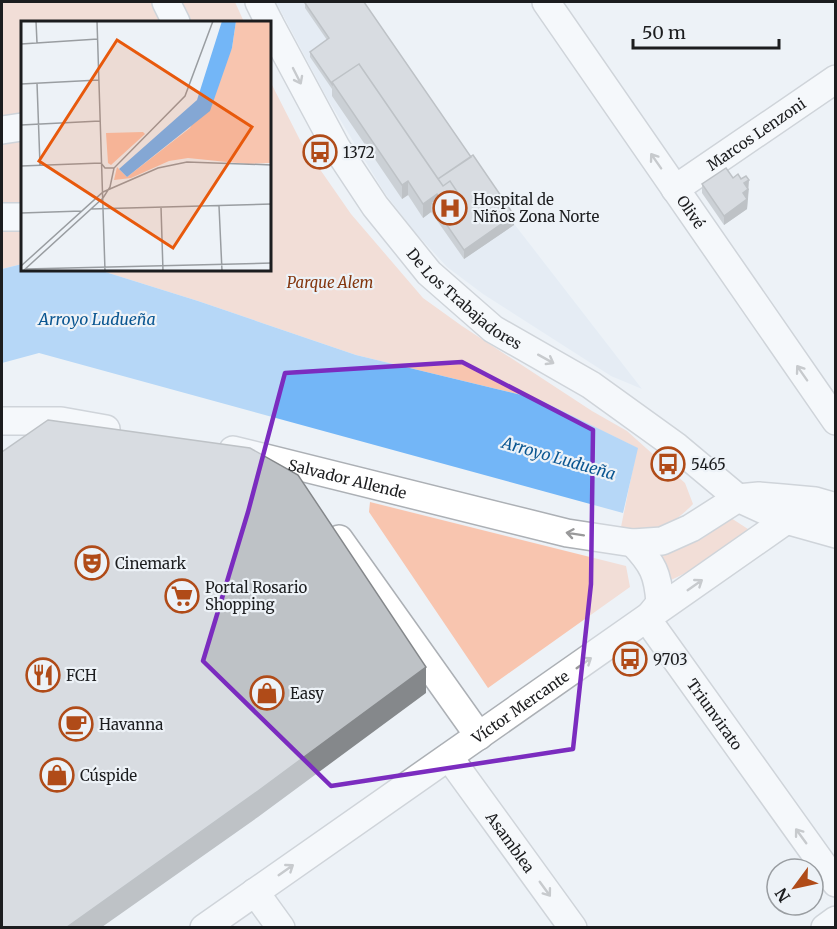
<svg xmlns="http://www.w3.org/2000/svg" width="837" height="929" font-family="Merriweather,serif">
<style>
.built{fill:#dbe5f0}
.green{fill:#f8c5af}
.water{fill:#73b6f7}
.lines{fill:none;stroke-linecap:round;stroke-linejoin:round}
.minor-casing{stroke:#acb0b5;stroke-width:30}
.minor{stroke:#fff;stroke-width:27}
.wall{fill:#a3a7aa}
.shaded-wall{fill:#85888b}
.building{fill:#bec2c6;stroke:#85888b;stroke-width:1.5}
.oneway{stroke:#99999a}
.marked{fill:none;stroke:#7b2cbf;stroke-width:4.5;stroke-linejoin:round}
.labels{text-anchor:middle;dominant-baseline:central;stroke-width:4.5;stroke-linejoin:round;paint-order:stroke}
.street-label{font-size:15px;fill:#1c1d1f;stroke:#edf2f7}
.poi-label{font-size:15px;fill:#1c1d1f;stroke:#edf2f7;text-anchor:start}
.park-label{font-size:15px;font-style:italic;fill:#84360e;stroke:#edf2f7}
.water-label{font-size:16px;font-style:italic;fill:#0a5691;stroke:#edf2f7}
.inset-road{fill:none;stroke:#999da1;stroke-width:1.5}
.view{fill:#e8590c;fill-opacity:0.15;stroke:#e8590c;stroke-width:3}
.inset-edge{fill:none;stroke:#1c1d1f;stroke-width:3}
</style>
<rect width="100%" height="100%" fill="#edf2f7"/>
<path class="built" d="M276 2H361L515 225 642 389 611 376 483 294 447 267 413 230 384 192 327 98Z"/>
<path class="green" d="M2 2H235L244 22H22V264L2 269Z
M270 81 301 142 351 214 423 298 462 326 592 411 627 431 685 483 693 504C669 529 654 530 620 532L637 448 538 399 356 355 198 301 99 270H270Z
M370 502 626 566 630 587 488 688 369 512Z
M731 518 751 531 702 565 669 581 659 556 703 538Z"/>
<path class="water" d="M22 264V270H99L198 301 356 355 538 399 638 448 623 513 39 353 2 363V269Z"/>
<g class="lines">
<g class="minor-casing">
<g id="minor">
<path d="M166 2 176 22"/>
<path d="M259 2 269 22"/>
<path id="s1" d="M546 2 836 421"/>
<path id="s2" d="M270 24 336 147 375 206 429 273 493 329 591 385 677 447 738 498 786 520 836 534"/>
<path d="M2 130 22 127"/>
<path id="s3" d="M675 189 836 79"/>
<path d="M2 217H22"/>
<path d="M2 421H61L106 429"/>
<path id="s4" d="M233 450 567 533 633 543 662 541 691 528 738 498 759 496 782 498 815 501 836 507"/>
<path d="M339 539 479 736"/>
<path d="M633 543C653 564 658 574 660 603L648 618"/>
<path id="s5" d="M647 619 836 883"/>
<path id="s6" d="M449 757 573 928"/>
<path d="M255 892 281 928"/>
<path id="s7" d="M204 928 798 512"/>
<path d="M825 928 836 920"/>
</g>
</g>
<use href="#minor" class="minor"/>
</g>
<path class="wall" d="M305 3 514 225 464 259 431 212 423 218 408 195 402 199 332 96V89L310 57V52L327 40 305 8Z
M702 184 749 189 747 209 724 225 702 193Z"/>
<path class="shaded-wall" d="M749 180 747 209 724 225V216L744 183Z
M408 181V195L402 199V185Z
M458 193V207L444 218V204Z
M437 194V208L431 202V212L423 218V204Z
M514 215V225L464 259V250Z
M426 667V693L258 817 102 927H67Z"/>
<path class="building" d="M307 2H364L471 157 438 179 359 64 332 82V84L310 52 329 38 305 3Z
M359 64 443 186 450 181 458 193 444 204 437 194 423 204 408 181 402 185 332 82Z
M473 155 514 215 464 250 431 202 437 199 444 209 458 198V193L450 181 443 186 438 179Z
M726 168 733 178 738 174 741 179 746 176 749 180 744 183 748 189 743 193 747 199 724 216 702 184Z
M48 420 250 448 298 475 426 667 258 791 67 927H2V452Z"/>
<defs><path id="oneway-shaft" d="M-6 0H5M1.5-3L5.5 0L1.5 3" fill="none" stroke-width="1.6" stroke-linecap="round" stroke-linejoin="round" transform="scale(1.5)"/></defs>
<g class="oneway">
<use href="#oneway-shaft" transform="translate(297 76) rotate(63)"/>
<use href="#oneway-shaft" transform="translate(656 161) rotate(-125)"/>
<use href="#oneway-shaft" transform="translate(546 359) rotate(29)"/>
<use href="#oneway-shaft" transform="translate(802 373) rotate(-125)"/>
<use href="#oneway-shaft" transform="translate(575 534) rotate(-171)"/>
<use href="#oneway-shaft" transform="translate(695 585) rotate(-35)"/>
<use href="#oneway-shaft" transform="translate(584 663) rotate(-35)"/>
<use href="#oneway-shaft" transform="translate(801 836) rotate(-126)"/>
<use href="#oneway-shaft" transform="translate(286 870) rotate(-35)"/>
<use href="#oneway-shaft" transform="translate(545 889) rotate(54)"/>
</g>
<path d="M0 0H837V929H0ZM462 362 593 430 591 584 573 749 331 786 203 661 248 512 285 373Z" fill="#edf2f7" fill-opacity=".55" fill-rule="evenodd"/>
<path class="marked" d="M462 362 593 430 591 584 573 749 331 786 203 661 248 512 285 373Z"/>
<defs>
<g id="bus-ring" transform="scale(1.725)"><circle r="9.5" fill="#edf2f7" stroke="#b04b18" stroke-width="1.5"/><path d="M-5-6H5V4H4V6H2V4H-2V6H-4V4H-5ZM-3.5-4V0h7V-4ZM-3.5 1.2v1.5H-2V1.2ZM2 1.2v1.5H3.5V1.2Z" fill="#b04b18"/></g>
<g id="hospital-ring" transform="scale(1.725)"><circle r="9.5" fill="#edf2f7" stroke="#b04b18" stroke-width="1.5"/><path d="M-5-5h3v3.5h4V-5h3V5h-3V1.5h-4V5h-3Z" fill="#b04b18"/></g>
<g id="theatre-ring" transform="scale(1.725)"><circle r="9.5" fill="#edf2f7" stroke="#b04b18" stroke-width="1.5"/><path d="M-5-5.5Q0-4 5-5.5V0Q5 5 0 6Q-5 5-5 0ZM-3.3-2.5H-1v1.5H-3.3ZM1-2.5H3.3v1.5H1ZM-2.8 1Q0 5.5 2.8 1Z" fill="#b04b18"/></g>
<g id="supermarket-ring" transform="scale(1.725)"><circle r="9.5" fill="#edf2f7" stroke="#b04b18" stroke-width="1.5"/><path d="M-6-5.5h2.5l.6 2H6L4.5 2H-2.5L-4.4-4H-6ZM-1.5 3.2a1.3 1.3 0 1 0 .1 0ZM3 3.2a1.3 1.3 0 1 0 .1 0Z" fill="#b04b18"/></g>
<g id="restaurant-ring" transform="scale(1.725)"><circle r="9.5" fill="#edf2f7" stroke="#b04b18" stroke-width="1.5"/><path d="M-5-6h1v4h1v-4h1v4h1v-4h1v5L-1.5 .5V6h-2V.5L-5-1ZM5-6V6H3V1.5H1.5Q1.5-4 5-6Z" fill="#b04b18"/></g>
<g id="shop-ring" transform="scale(1.725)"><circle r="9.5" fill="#edf2f7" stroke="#b04b18" stroke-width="1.5"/><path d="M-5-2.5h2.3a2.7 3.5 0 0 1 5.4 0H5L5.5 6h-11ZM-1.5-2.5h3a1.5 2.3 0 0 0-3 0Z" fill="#b04b18"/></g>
<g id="cafe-ring" transform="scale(1.725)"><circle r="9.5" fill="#edf2f7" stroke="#b04b18" stroke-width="1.5"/><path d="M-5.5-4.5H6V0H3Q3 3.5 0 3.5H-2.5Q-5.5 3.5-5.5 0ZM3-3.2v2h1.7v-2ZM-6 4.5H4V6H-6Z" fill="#b04b18"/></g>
</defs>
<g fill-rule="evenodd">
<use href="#bus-ring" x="320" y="152"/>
<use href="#hospital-ring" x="450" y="208"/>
<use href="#bus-ring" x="668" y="464"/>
<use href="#theatre-ring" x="92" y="563"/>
<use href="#supermarket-ring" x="182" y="596"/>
<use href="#bus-ring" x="630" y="659"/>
<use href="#restaurant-ring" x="43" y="675"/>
<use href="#shop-ring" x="267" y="693"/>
<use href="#cafe-ring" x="76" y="724"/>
<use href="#shop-ring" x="57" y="775"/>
</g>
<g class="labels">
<g class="street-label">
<text stroke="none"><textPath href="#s3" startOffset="98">Marcos Lenzoni</textPath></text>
<text stroke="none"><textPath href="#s1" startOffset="255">Olivé</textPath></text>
<text stroke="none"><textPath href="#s2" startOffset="340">De Los Trabajadores</textPath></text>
<text stroke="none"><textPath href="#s4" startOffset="118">Salvador Allende</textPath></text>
<text stroke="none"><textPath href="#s7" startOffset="386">Víctor Mercante</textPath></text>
<text stroke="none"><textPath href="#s5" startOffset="117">Triunvirato</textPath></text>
<text stroke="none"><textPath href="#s6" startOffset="105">Asamblea</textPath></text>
</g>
<g class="poi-label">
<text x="343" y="152">1372</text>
<text x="473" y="199">Hospital de<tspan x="473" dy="17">Niños Zona Norte</tspan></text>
<text x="691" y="464">5465</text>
<text x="115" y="563">Cinemark</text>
<text x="205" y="587">Portal Rosario<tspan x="205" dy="17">Shopping</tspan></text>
<text x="653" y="659">9703</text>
<text x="66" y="675">FCH</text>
<text x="290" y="693">Easy</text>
<text x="99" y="724">Havanna</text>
<text x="80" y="775">Cúspide</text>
</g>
<g class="park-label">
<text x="330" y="282">Parque Alem</text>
</g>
<g class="water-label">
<text x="97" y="319">Arroyo Ludueña</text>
<text transform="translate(559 458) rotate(16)">Arroyo Ludueña</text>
</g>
</g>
<g transform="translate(21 21)">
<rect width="250" height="250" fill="#edf2f7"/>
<path d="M215 0H250V142L226 143 167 137 148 140 110 157 93 159 96 146 106 156 169 107 211 27ZM85 112 122 111 124 113 90 144 87 142Z" fill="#f8c5af"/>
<path d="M201 0H215L211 27 189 90 106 156 98 148 176 79Z" fill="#73b6f7"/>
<path class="inset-road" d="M15 0 16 22M76 0 84 250M0 23 77 18M16 62 19 144M0 63 78 59M0 104 79 100M0 145 80 142 84 147H93M198 185 201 250M140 186 142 250M70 188 251 183M0 192 61 190M0 245 82 171 137 147 166 141 251 144M5 248 251 242M2 250 82 177 89 166 93 147 164 75 192 0"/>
<path class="view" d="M96 19 231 106 152 227 18 140Z"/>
<rect width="250" height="250" class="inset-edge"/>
</g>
<rect width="837" height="929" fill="none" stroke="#1c1d1f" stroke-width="6"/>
<g transform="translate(795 887) rotate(237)"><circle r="28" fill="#edf2f7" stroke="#999da1" stroke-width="1.5"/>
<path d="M0-4.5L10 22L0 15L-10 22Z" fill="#b04b18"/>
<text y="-9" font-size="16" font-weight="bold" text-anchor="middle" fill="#1c1d1f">N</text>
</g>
<path d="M633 39v9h146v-9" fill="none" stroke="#1c1d1f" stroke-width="3"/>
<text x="642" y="39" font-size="18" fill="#1c1d1f" stroke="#edf2f7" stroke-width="4.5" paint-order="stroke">50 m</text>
</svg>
